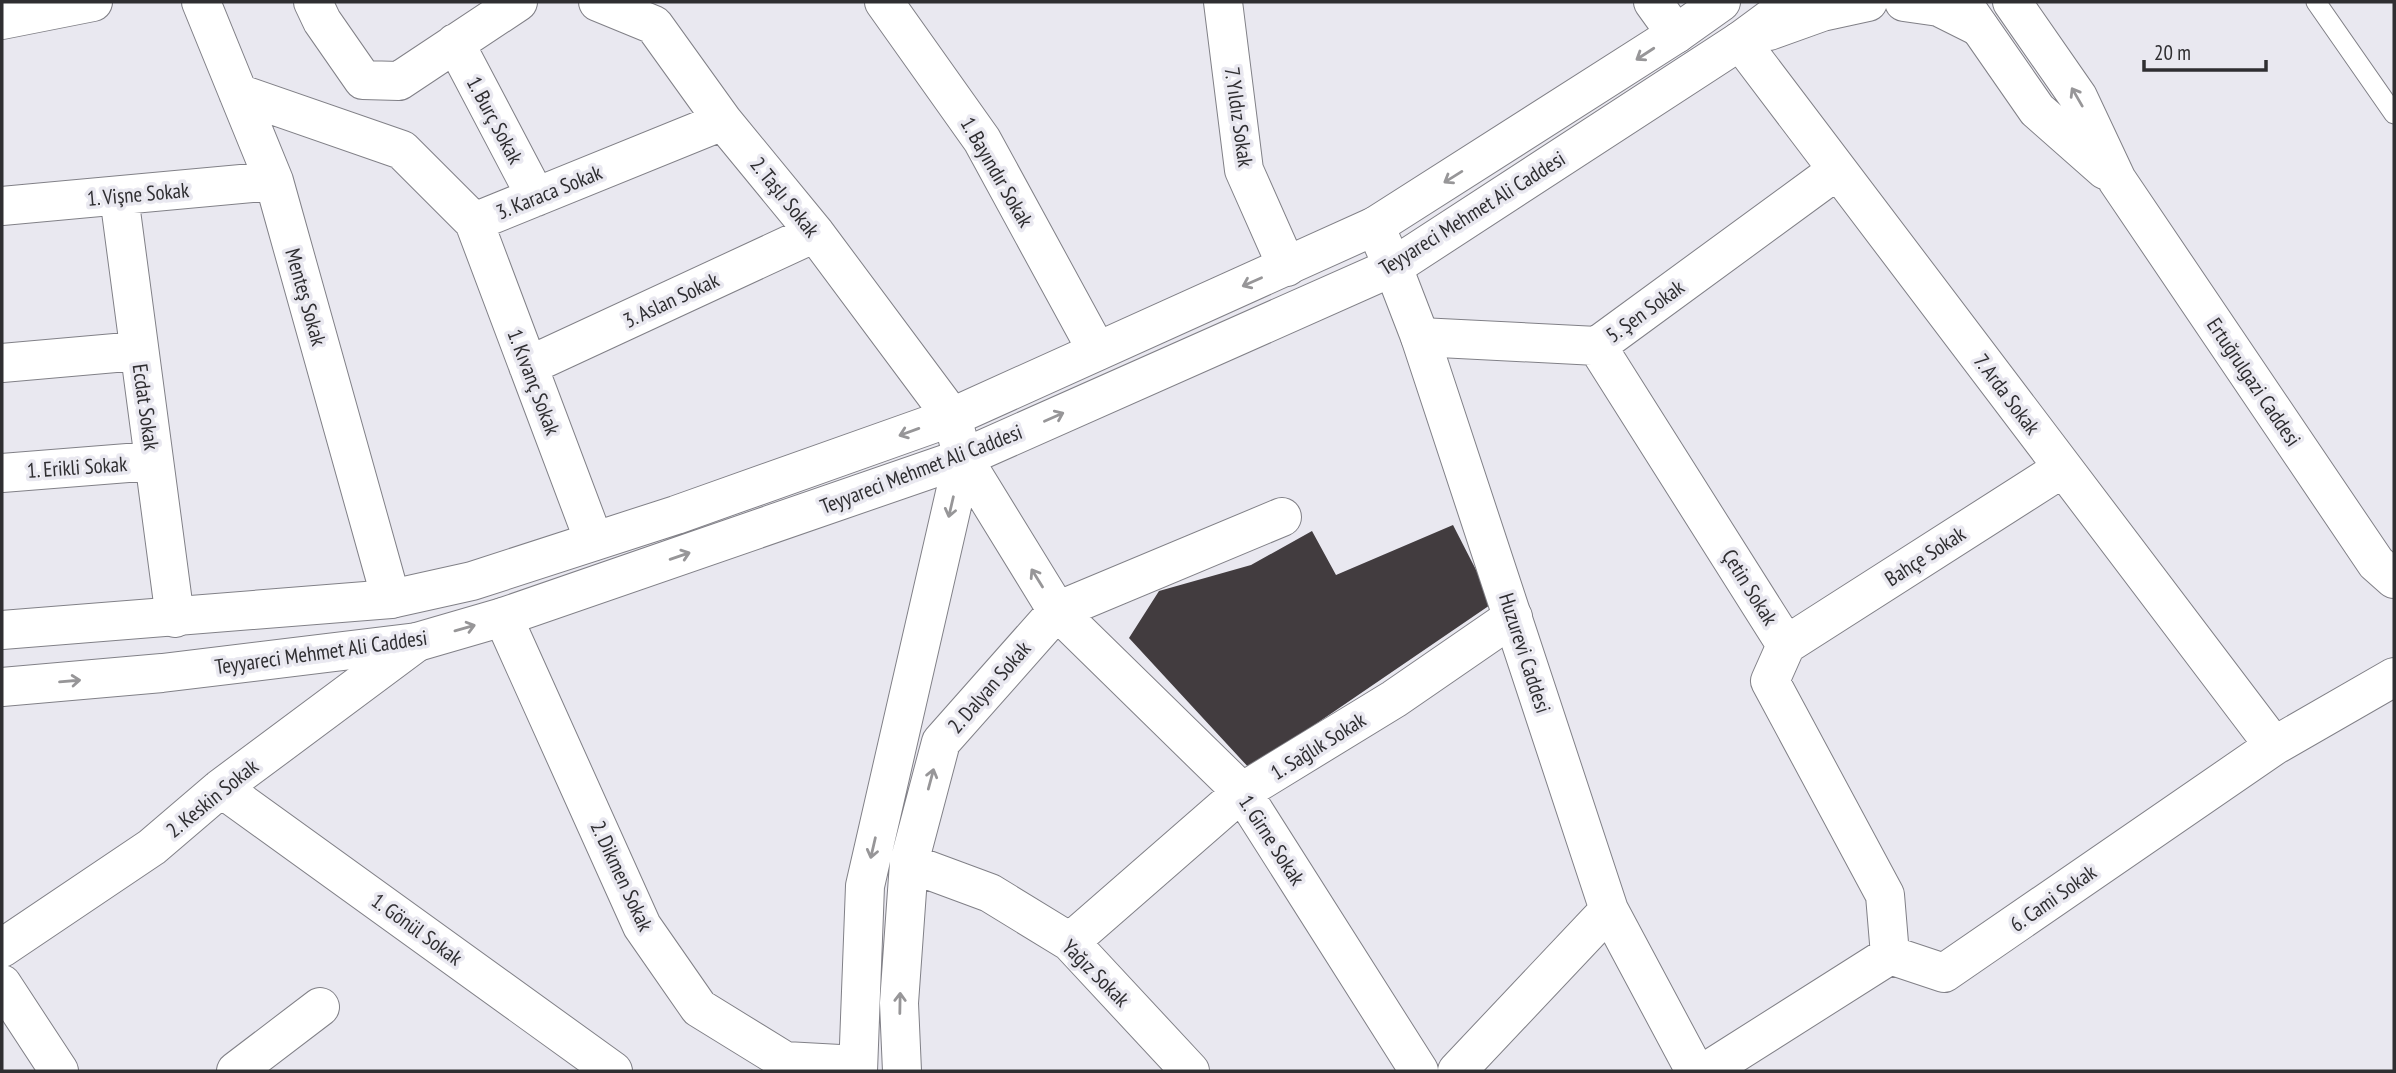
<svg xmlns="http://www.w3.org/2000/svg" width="2396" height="1073" font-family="'PT Sans Narrow',sans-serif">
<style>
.building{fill:#423c3f}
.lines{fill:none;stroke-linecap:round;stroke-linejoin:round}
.service-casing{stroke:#818087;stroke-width:21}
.minor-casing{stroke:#818087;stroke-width:40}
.tertiary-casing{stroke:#818087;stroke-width:40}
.secondary-casing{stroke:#818087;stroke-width:40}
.primary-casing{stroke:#818087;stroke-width:40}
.service{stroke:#fff;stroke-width:19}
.minor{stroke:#fff;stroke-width:38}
.tertiary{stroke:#fff;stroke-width:38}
.secondary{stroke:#fff;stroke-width:38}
.primary{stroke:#fff;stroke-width:38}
.oneway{stroke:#979698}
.labels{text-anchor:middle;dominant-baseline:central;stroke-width:7;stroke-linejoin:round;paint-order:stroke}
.street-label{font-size:21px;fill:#2f2e31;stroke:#e9e8f0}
</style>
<rect width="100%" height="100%" fill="#e9e8f0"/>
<path class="building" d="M1453 525 1493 603 1250 769 1129 638 1159 591 1251 565 1312 531 1336 575Z"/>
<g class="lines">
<g class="service-casing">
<path id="service" d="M2316 2 2394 114"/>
</g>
<g class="minor-casing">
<path id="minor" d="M201 2 274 181 391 599
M313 2 322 21 363 80 399 81 518 2
M598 2 654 25 723 121 815 233 952 417 963 458 865 886 858 1071
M884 2 982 140 1097 351
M1223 2 1244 170 1287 267
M1653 2 1676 34
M2 20 93 2
M1740 41 2274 746
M455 43 536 197
M238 93 402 150 474 222 723 121
M119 196 175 618
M2 206 274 181
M474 222 594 541
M1420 337 1597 346 1836 171
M1597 346 1786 645 1770 681 1885 895 1890 955
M2 363 138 351
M528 366 815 233
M2 473 153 461
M1282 517 1057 611 1242 792 1419 1071
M503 617 642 926 699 1008 785 1061 858 1065
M1786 645 2063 468
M221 788 613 1071
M909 863 990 893 1070 942 1190 1071
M1070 942 1242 792 1394 699 1513 617
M2 948 152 847 221 788 417 642
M2 984 59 1071
M236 1071 320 1007
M902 1071 899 1003 909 863 941 742 1057 611 963 458
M1707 1071 1890 955 1944 973 2274 746 2394 677"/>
</g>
<g class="tertiary-casing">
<path id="tertiary" d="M1375 226 1393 267 1420 337 1609 910 1695 1071
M1457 1071 1609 910"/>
</g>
<g class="secondary-casing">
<path id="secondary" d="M1962 2 2037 110 2105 170
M2012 2 2078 97 2117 180 2376 563 2394 579"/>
</g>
<g class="primary-casing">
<path id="primary" d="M1904 2 1939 7 1979 27
M1769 31 1822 12 1868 2
M2 630 391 599 472 581 676 515 952 417 1375 226 1676 34 1721 2
M2 687 162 673 417 642 503 617 963 458 1393 267 1740 41 1793 2"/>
</g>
<use href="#service" class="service"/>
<use href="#minor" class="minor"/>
<use href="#tertiary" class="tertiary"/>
<use href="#secondary" class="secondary"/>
<use href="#primary" class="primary"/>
</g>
<defs><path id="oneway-shaft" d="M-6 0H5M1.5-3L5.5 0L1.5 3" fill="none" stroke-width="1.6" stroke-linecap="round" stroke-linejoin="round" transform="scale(1.75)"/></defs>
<g class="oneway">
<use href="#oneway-shaft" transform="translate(1645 54) rotate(147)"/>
<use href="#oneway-shaft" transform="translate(2077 97) rotate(-120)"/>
<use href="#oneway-shaft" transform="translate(1453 177) rotate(148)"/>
<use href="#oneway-shaft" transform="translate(1252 282) rotate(156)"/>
<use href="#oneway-shaft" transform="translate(1054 417) rotate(-24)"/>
<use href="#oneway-shaft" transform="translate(909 432) rotate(160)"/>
<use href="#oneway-shaft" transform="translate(951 507) rotate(103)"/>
<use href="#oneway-shaft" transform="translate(680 556) rotate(-19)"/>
<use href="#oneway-shaft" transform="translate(1037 578) rotate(-122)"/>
<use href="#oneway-shaft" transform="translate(465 628) rotate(-16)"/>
<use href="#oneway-shaft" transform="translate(70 681) rotate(-5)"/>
<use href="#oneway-shaft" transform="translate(931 779) rotate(-75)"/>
<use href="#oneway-shaft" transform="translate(873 848) rotate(103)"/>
<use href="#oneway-shaft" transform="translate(900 1003) rotate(-89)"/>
</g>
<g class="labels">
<g class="street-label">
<text transform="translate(1239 117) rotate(82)">7. Yıldız Sokak</text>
<text transform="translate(495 120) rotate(62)">1. Burç Sokak</text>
<text transform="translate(997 172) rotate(60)">1. Bayındır Sokak</text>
<text transform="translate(549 192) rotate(-22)">3. Karaca Sokak</text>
<text transform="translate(138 194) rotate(-5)">1. Vişne Sokak</text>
<text transform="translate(785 197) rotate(51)">2. Taşlı Sokak</text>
<text transform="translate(1472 213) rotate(-32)">Teyyareci Mehmet Ali Caddesi</text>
<text transform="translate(306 297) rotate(74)">Menteş Sokak</text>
<text transform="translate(671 300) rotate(-25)">3. Aslan Sokak</text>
<text transform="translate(1645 311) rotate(-36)">5. Şen Sokak</text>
<text transform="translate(534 382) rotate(69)">1. Kıvanç Sokak</text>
<text transform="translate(2254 382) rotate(56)">Ertuğrulgazi Caddesi</text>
<text transform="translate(2007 394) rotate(53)">7. Arda Sokak</text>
<text transform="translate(146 407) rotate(82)">Ecdat Sokak</text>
<text transform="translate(77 467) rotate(-4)">1. Erikli Sokak</text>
<text transform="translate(921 469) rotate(-21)">Teyyareci Mehmet Ali Caddesi</text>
<text transform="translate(1925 556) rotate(-33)">Bahçe Sokak</text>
<text transform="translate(1750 587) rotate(58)">Çetin Sokak</text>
<text transform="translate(321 652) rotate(-8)">Teyyareci Mehmet Ali Caddesi</text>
<text transform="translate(1525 653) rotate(72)">Huzurevi Caddesi</text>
<text transform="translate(989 687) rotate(-49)">2. Dalyan Sokak</text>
<text transform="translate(1318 746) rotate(-32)">1. Sağlık Sokak</text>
<text transform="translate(212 798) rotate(-39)">2. Keskin Sokak</text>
<text transform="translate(1272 840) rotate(57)">1. Girne Sokak</text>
<text transform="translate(622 876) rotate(65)">2. Dikmen Sokak</text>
<text transform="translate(2053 898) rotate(-35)">6. Cami Sokak</text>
<text transform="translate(417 929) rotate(36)">1. Gönül Sokak</text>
<text transform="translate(1096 973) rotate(45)">Yağız Sokak</text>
</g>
</g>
<rect width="2396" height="1073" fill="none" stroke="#2f2e31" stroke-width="7"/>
<path d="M2144 60v10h122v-10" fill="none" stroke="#2f2e31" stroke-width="3.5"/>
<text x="2154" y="60" font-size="21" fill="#2f2e31" stroke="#e9e8f0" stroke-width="5" paint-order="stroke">20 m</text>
</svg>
